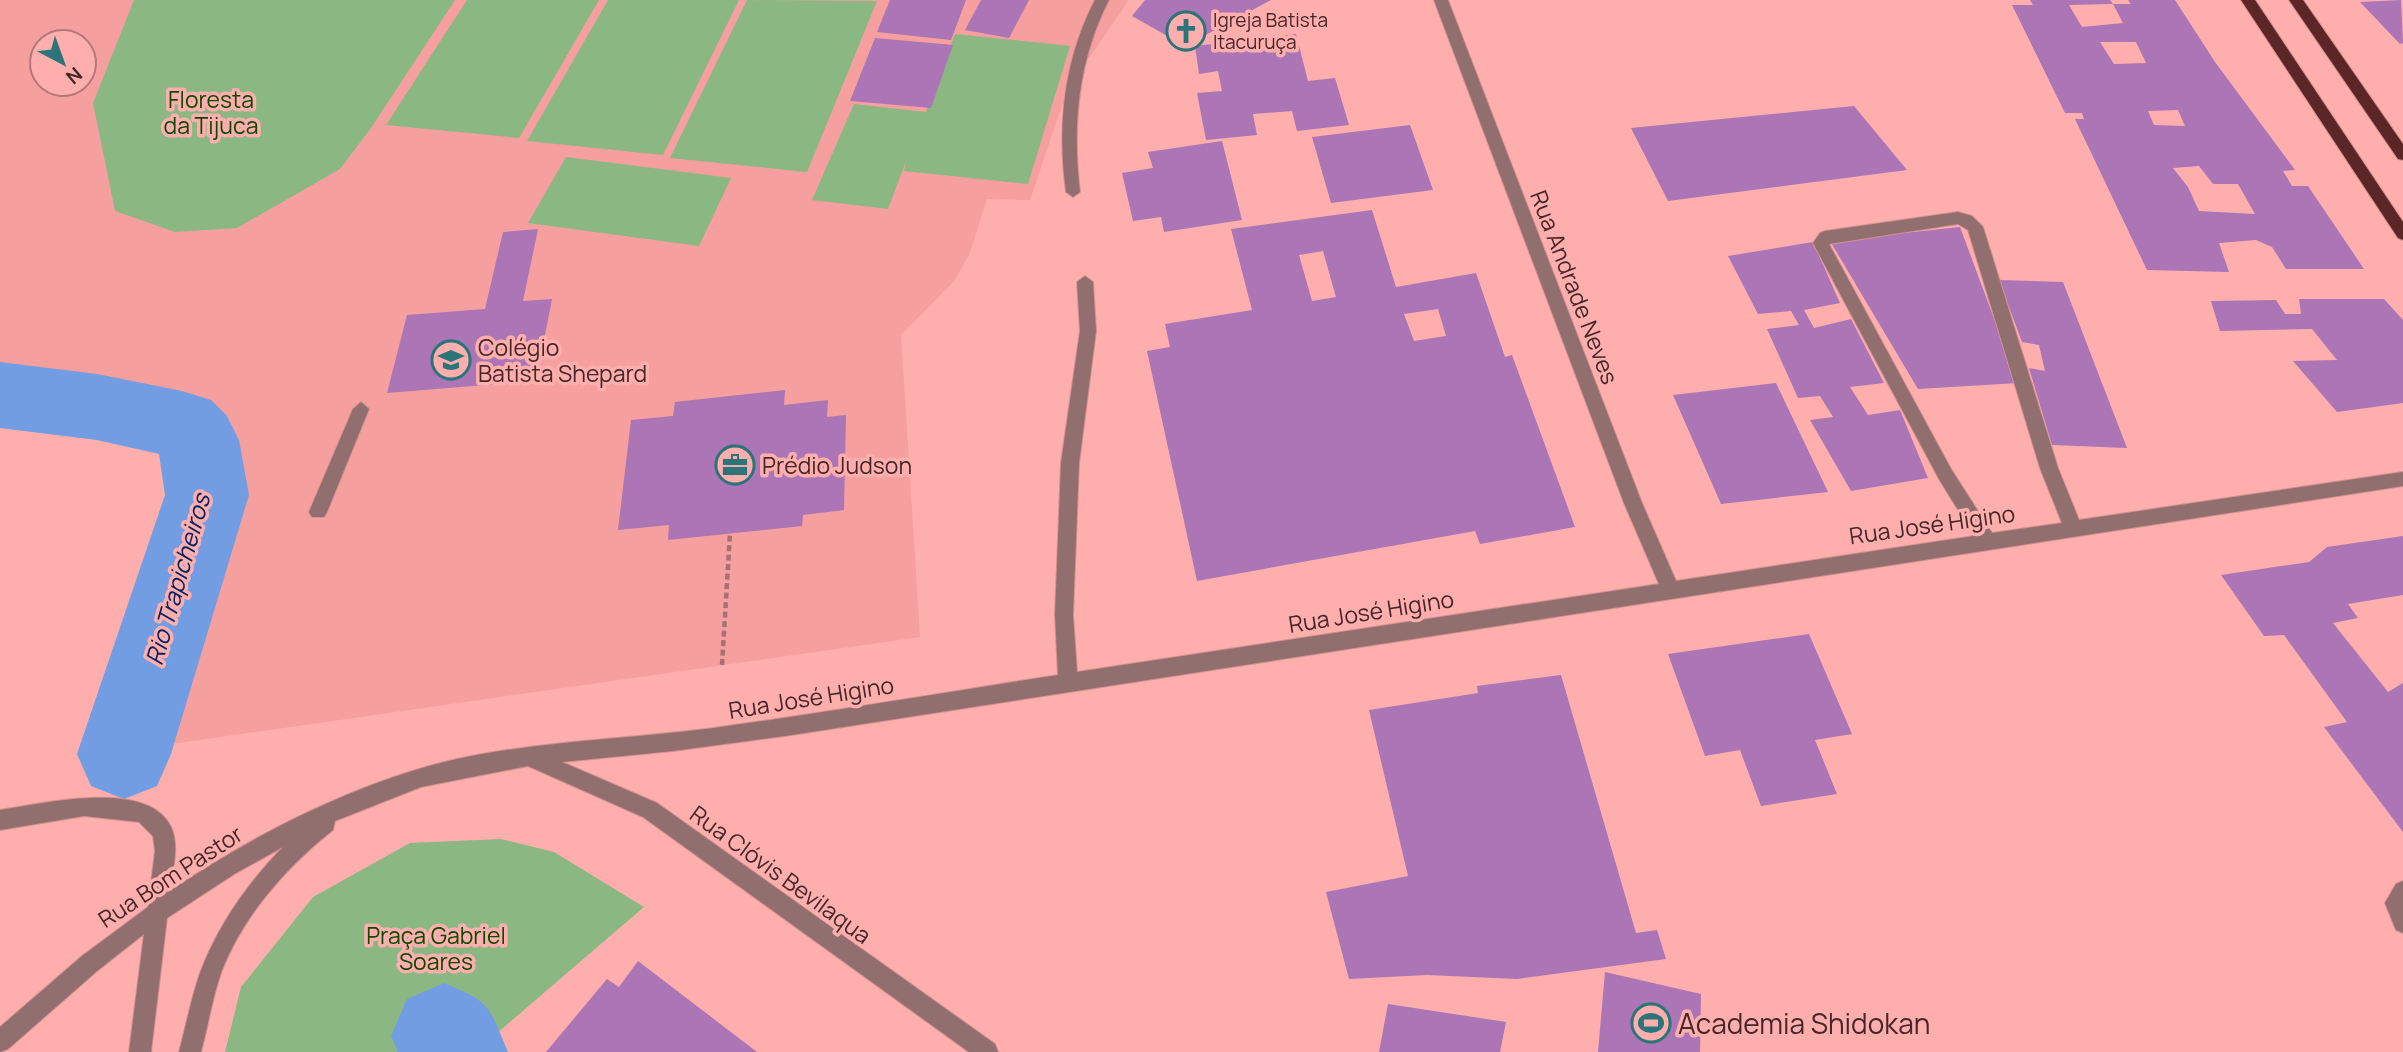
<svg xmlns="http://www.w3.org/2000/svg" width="2403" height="1052" font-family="Manrope,sans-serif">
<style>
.built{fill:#f59f9e;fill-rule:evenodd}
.green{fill:#8bb782}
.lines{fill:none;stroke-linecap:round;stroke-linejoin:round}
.river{fill:#739de2;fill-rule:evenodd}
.building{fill:#ab75b6;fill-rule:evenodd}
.minor-casing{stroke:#d69090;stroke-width:2}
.major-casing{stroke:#d69090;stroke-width:2}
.path{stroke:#aa7070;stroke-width:4.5;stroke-dasharray:6 3.5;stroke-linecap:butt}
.minor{fill:#906f6e;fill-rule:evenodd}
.major{fill:#5c2627;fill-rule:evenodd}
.labels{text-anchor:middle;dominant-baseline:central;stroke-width:7;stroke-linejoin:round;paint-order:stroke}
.far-poi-label{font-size:19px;fill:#462727;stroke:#feaead;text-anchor:start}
.park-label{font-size:23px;fill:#0f4901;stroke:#feaead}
.street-label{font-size:23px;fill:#462727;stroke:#feaead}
.poi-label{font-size:23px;fill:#462727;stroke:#feaead;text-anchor:start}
.water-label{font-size:24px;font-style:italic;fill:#022461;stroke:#feaead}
.near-poi-label{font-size:28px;fill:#462727;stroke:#feaead;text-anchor:start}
</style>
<rect width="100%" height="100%" fill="#feaead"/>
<path class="built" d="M0 0H1129L1089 58H1078L1030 200 987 199 969 255 954 281 901 335 920 637 143 748 230 483 209 422 56 390 0 384ZM42 42H84V84H42Z"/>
<path class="green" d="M134 0H455L371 128 340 169 237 228 175 232 115 211 93 103Z
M467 0H599L519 138 386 125Z
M608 0H739L663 155 527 141Z
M747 0 877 1 807 172 670 158Z
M955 34 1070 46 1028 184 904 171 906 161 888 209 812 200 854 104 926 112Z
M566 157 731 178 699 246 528 223Z
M501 839 554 852 644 907 475 1052H225L241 987 313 897 410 843Z"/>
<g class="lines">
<path class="river" d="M0 362 97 374 182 391 211 400 227 416 239 440 249 495 171 754 157 786 124 799 91 786 77 754 165 495 159 454 97 440 0 428Z
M444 983C492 1003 488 1005 508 1052H398L391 1036 407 999Z"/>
</g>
<path class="building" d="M890 0H966L951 40 877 32Z
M981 0H1029L1009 38 965 30Z
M1145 0H1271L1185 46 1132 16Z
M2030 0H2110L2113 4 2069 5 2082 27 2123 23 2113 4H2131L2128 0H2175L2215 62 2295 170 2283 171 2292 186H2308L2364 269H2286L2272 247 2256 240 2219 243 2229 272 2147 270 2075 119H2084L2082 113H2065L2012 5H2033ZM2100 42H2136L2146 63 2114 64ZM2178 110 2185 126 2154 125 2148 111ZM2199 166 2213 184H2238L2255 214 2199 211 2188 187 2173 168Z
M2401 0 2403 43 2400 44 2360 2Z
M1296 34 1308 81 1335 78 1349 125 1297 131 1292 111 1253 114 1257 135 1206 140 1197 93 1222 91 1218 71 1199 74 1195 46Z
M875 38 953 45 931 108 850 101Z
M1854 106 1907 170 1668 201 1631 128Z
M1410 125 1433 190 1331 203 1312 137Z
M1222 141 1242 220 1164 232 1161 217 1133 221 1122 173 1153 168 1148 152Z
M1372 210 1396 287 1476 273 1505 357 1512 355 1575 527 1480 544 1475 531 1197 581 1147 351 1170 347 1165 324 1252 310 1231 229ZM1323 251 1336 297 1312 301 1299 255ZM1438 309 1446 336 1414 341 1404 314Z
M1960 227 2018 383 1918 389 1830 241Z
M538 229 523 301 552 299 536 381 387 393 407 315 485 309 503 232Z
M1813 242 1840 303 1804 310 1814 328 1851 319 1884 383 1850 387 1868 415 1900 410 1928 478 1851 491 1810 420 1833 417 1820 396 1798 398 1767 329 1799 325 1791 311 1758 314 1728 256Z
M1999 280 2063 282 2127 448 2052 445 2029 368 2045 371 2039 345 2022 342Z
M2299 299H2384L2403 320V403L2337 412 2293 361 2337 360 2312 329 2220 331 2211 301 2276 300 2285 314H2301Z
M1776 383 1828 492 1721 504 1673 395Z
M785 390 784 405 828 400 827 417 846 415 844 510 803 515 802 526 668 540 669 525 618 530 631 420 673 416 675 402Z
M2403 536V595L2348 604 2358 618 2333 623 2388 692 2403 683V832L2324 727 2347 722 2284 635 2264 636 2221 575 2309 562 2327 547Z
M1809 634 1852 734 1815 740 1837 794 1761 806 1740 750 1705 756 1668 654Z
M1561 675 1636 933 1657 930 1666 959 1517 979 1427 975 1349 979 1326 892 1408 876 1369 710 1478 693 1477 686Z
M638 961 757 1052H546L607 979 619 987Z
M1605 972 1701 994 1700 1052H1598Z
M1388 1004 1506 1022 1500 1052H1379Z"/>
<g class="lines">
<g class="minor-casing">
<path id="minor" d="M1095 0H1109C1078 60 1072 126 1080 192L1073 197 1066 192C1057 125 1064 60 1095 0Z
M1434 0H1448L1642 503 1676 581 1974 536 1939 479 1813 243 1820 233 1825 231 1958 212 1972 216 1983 227 2058 468 2079 520 2403 472V486L785 736 673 751 562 762 657 803 995 1044 998 1052H969L643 817 528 766 421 787 335 821 333 830C286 867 242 917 221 973 212 999 208 1026 201 1052H179C186 1026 191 999 200 973 218 925 248 883 283 847L236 873 167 918 151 1052H129L144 934 97 971 8 1049 0 1052V1027L82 956 148 907 155 851 153 836 139 822 84 816 0 830V810C41 804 148 778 171 827 180 846 172 872 170 891 253 835 359 781 457 759 541 741 628 739 714 728 829 712 943 693 1058 675L1055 615 1061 463 1080 331 1077 282 1085 276 1093 282 1096 331 1079 463 1073 615 1077 672 1659 584 1624 503ZM1958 224 1968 230 2040 468 2062 523 1992 533 1951 469 1829 244Z
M361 402 369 409 327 512 324 517H312L309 512 353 409Z
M2403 881V933L2396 930 2385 903 2396 884Z"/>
</g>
<g class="major-casing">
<path id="major" d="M2241 0H2255L2403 222V240L2398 238Z
M2289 0H2303L2403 144V160L2398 159Z"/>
</g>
<path class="path" d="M722 665 730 534"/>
<use href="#minor" class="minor"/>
<use href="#major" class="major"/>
</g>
<defs>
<g id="church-ring" transform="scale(2.0125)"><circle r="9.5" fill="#feaead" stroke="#2b757a" stroke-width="1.5"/><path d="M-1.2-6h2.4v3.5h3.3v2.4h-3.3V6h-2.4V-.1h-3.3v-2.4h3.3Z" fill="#2b757a"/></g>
<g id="school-ring" transform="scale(2.0125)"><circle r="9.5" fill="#feaead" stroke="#2b757a" stroke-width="1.5"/><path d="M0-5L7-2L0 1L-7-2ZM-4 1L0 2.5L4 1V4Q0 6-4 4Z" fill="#2b757a"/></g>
<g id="office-ring" transform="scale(2.0125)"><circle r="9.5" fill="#feaead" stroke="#2b757a" stroke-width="1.5"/><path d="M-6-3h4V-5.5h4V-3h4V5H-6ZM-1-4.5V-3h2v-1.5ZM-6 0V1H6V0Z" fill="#2b757a"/></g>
<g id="stadium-ring" transform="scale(2.0125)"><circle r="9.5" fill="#feaead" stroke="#2b757a" stroke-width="1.5"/><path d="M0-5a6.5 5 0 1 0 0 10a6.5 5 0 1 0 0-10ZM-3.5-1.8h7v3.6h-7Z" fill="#2b757a"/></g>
</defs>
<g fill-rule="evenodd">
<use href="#church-ring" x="1186" y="31"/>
<use href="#school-ring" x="451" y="360"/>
<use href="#office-ring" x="735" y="465"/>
<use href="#stadium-ring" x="1651" y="1023"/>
</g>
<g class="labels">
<g class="far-poi-label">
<text x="1213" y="20">Igreja Batista<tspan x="1213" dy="22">Itacuruça</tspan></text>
</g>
<g class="park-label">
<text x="211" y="99">Floresta<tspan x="211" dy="26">da Tijuca</tspan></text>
<text x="436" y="935">Praça Gabriel<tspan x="436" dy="26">Soares</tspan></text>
</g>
<g class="street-label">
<text transform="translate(1575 287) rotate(69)">Rua Andrade Neves</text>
<text transform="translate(1932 524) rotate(-8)">Rua José Higino</text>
<text transform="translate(1371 611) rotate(-9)">Rua José Higino</text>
<text transform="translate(811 697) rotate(-9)">Rua José Higino</text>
<text transform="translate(781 874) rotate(36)">Rua Clóvis Bevilaqua</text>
<text transform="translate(170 876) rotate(-33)">Rua Bom Pastor</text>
</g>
<g class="poi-label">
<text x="478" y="347">Colégio<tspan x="478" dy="26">Batista Shepard</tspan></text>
<text x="762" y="465">Prédio Judson</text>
</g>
<g class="water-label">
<text transform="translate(177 579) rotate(-74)">Rio Trapicheiros</text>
</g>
<g class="near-poi-label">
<text x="1678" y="1023">Academia Shidokan</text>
</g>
</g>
<g transform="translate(63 63) rotate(139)"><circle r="33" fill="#feaead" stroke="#b47877" stroke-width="2"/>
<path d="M0-5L12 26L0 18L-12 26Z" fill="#2b757a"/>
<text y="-10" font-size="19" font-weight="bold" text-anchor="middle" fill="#462727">N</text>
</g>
</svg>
